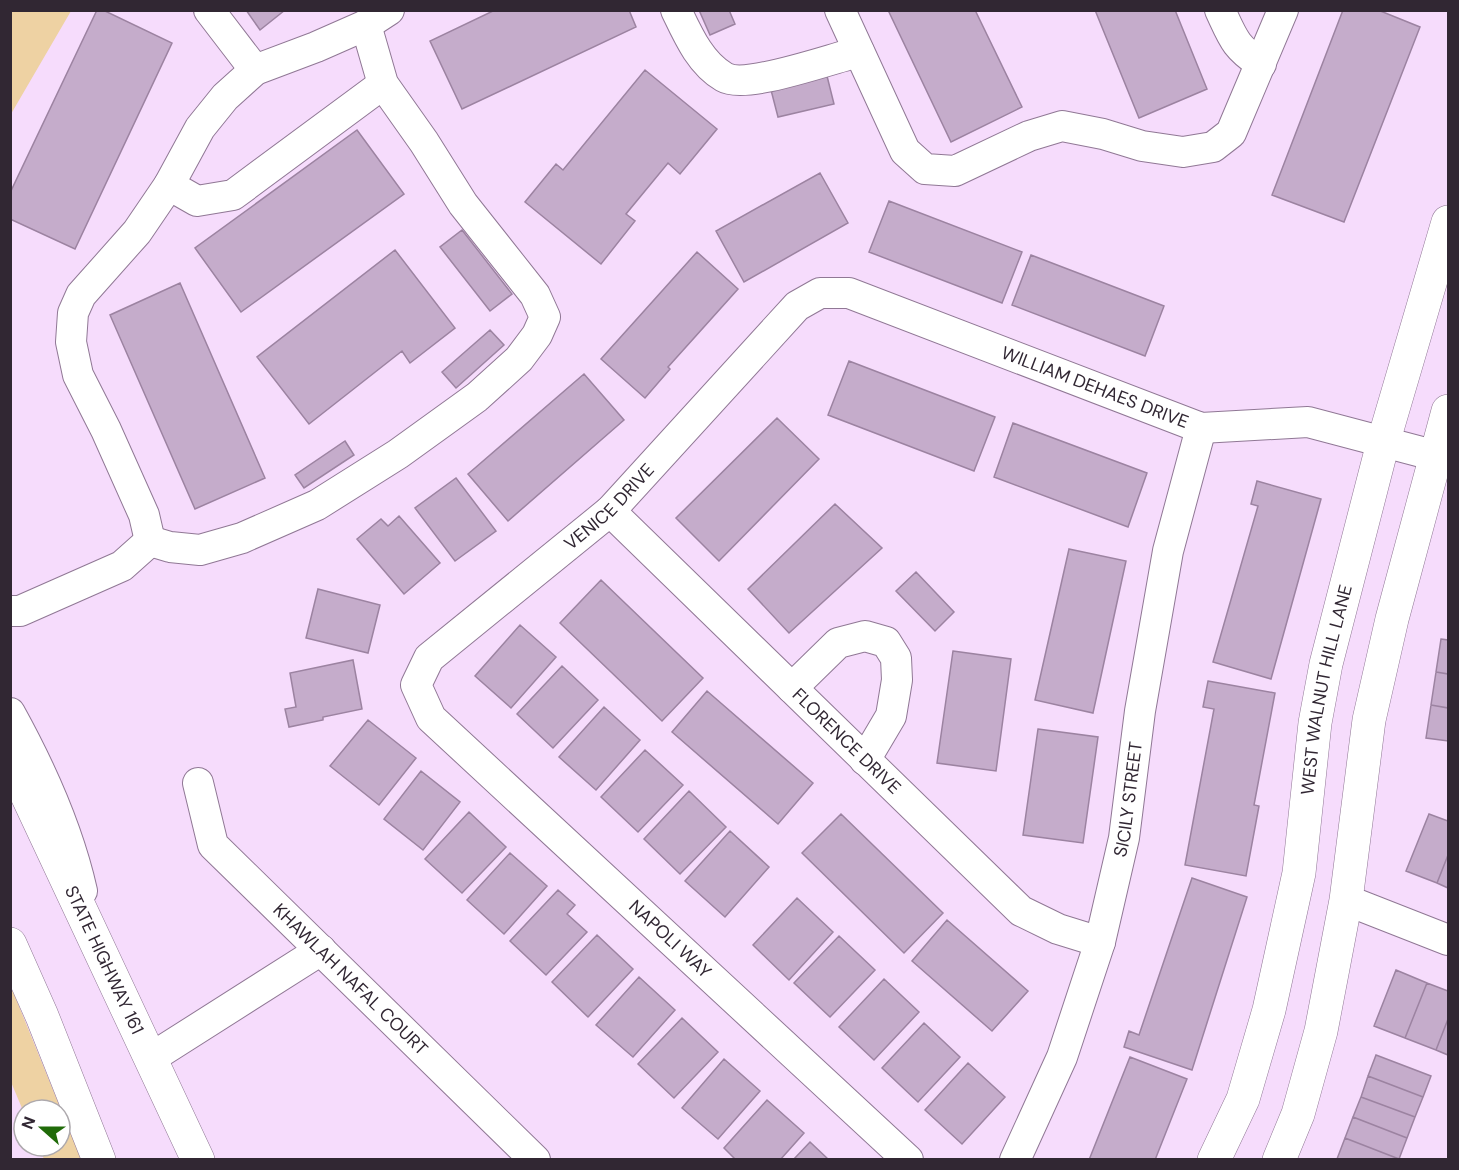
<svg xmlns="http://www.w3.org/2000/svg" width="1459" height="1170" font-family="'DM Sans',sans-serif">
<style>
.green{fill:#eed2a3}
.building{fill:#c5accb;stroke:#9c83a1;stroke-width:1.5}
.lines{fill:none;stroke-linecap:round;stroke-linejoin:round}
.minor-casing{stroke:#907895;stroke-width:32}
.major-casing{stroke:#907895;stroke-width:34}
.highway-casing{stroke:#907895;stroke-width:34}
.minor{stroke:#fff;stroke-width:30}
.major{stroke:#fff;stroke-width:33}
.highway{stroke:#fff;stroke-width:33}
.labels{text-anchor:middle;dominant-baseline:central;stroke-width:4.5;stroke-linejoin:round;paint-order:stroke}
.street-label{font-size:18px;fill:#312733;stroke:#fff}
</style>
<rect width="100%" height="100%" fill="#f6dcfc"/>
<path class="green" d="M11 10 71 11 11 114 10 11Z
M10 984 81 1159H44L38 1146H60V1110H24V1113L11 1082Z"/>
<path class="building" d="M97 10H103L172 43 75 249 10 219V193Z
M246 10H285L260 30Z
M495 10H629L636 27 462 109 430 41Z
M699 10H729L735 24 710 35Z
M888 10H975L1022 107 951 142Z
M1095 10H1175L1207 89 1139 118Z
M1343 10H1378L1420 27 1344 222 1272 195Z
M645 70 717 129 680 174 668 163 626 214 635 221 601 264 525 202 556 164 563 170Z
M827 76 834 104 778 117 771 90Z
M357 130 404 194 241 312 195 248Z
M820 173 848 223 744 282 716 231Z
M889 201 1022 252 1002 303 869 252Z
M462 230 512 294 490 311 440 247Z
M395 250 455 328 410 363 402 351 309 424 257 357Z
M697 252 738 289 668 367 670 369 645 398 601 359Z
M1031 255 1164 306 1145 356 1012 305Z
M180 283 265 478 195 509 110 315Z
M490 330 504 345 456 388 442 372Z
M849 361 995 417 974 471 828 415Z
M584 374 624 420 508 521 468 474Z
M777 418 819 459 719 561 676 518Z
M1013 423 1147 473 1128 527 994 477Z
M345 441 354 455 304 488 295 475Z
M456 478 496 531 455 561 415 508Z
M1257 481 1321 499 1271 679 1213 662 1258 506 1251 504Z
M835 504 882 548 789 633 748 589Z
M399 516 440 563 404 594 357 539 381 519 388 526Z
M1069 549 1126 561 1093 713 1035 700Z
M916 572 954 612 935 631 896 591Z
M601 580 703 678 662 721 560 623Z
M318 589 380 605 368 653 306 638Z
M520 625 556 657 511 708 475 676Z
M1441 639 1448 640V674L1436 672Z
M953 651 1011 659 996 771 937 763Z
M353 660 362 709 323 717V720L289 727 285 709 296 707 290 673Z
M562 666 598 700 553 748 517 714Z
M1436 672 1448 674V708L1431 705Z
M1208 681 1275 693 1254 805 1259 806 1246 876 1185 865 1214 709 1203 707Z
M707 691 813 783 778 824 672 732Z
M1431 705 1448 708V741L1426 738Z
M604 707 640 740 596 790 559 757Z
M368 720 416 758 379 805 330 766Z
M1038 729 1098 737 1083 843 1023 835Z
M645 750 683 785 638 832 601 797Z
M421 771 460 802 423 850 384 819Z
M689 791 726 827 680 874 644 839Z
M469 812 506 847 462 893 425 859Z
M841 814 943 913 904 953 802 853Z
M1429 814 1448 821V855L1437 883 1406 871Z
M730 831 769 867 725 917 685 881Z
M510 853 547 886 504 934 467 900Z
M1448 855V888L1437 883Z
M1192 878 1247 897 1192 1070 1124 1047 1129 1031 1139 1035Z
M558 890 575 905 567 914 587 932 546 975 510 941Z
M797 898 833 932 789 980 753 945Z
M947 920 1028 991 992 1031 912 961Z
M597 935 633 969 588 1017 552 982Z
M839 936 875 970 830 1017 794 983Z
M1396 970 1427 983 1405 1038 1374 1026Z
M639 977 675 1010 633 1057 596 1025Z
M884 979 919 1012 874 1060 839 1027Z
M1427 983 1448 991V1019L1436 1050 1405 1038Z
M682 1018 718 1052 674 1098 638 1064Z
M1448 1019V1055L1436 1050Z
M924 1023 960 1057 918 1102 882 1068Z
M1376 1055 1431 1076 1423 1097 1368 1076Z
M1130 1057 1187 1079 1155 1160H1089Z
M724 1059 760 1091 718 1139 682 1108Z
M968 1063 1005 1097 962 1144 925 1110Z
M1368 1076 1423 1097 1415 1117 1361 1097Z
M1361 1097 1415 1117 1407 1138 1353 1117Z
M767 1100 804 1133 780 1160H736L724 1148Z
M1353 1117 1407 1138 1399 1159 1345 1138Z
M1345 1138 1399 1159V1160L1337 1159Z
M810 1142 829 1160H793Z"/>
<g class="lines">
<g class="minor-casing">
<g id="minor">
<path d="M209 10 255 70"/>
<path d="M676 10C688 35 700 63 724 77 746 90 832 58 859 52"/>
<path d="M840 10 905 151 925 169 955 171 1029 136 1062 126 1103 134 1142 146 1183 152 1213 147 1231 133 1283 10"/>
<path d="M1220 10C1233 38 1235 47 1261 64"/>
<path d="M169 185 197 201 233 195 383 84"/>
<path id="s1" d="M610 511 1021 911 1058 929 1100 942"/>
<path d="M150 541 170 547 200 550 242 538 317 505 398 454 477 397 519 359 537 335 545 317 535 295 463 204 424 142 383 84 366 25"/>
<path d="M150 541 144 515 106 430 78 375 71 342 73 313 81 295 137 232 169 185 200 128 225 97 255 70 316 47 366 25 389 10"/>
<path d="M10 611H20L122 566 150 541"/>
<path d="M792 688 838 643 865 636 886 642 896 658 897 680 891 716 865 760"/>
<path d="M10 713C41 769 68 829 82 891"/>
<path id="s2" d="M198 783 213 845 535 1160"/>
<path d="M1346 900 1448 940"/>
<path d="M151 1058 321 950"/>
<path id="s3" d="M908 1160 431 718 416 685 429 658 610 511 797 306 820 293H849L1201 428 1308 422 1448 459"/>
<path id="s4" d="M1015 1160 1062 1057 1100 942 1124 838 1140 711 1168 551 1201 428"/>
</g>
</g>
<g class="major-casing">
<g id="major">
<path id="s5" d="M10 759 198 1160"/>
<path id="s6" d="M1214 1160 1243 1099 1269 1010 1299 873 1315 723 1326 664 1383 443 1448 222"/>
<path d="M1279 1160 1298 1114 1321 1031 1346 900 1369 720 1392 619 1448 411"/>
</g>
</g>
<g class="highway-casing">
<path id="highway" d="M10 944 42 1016 99 1160"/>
</g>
<use href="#minor" class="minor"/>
<use href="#major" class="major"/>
<use href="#highway" class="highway"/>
</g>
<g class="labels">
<g class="street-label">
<text stroke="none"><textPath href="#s3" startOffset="1546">WILLIAM DEHAES DRIVE</textPath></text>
<text stroke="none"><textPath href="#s3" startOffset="952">VENICE DRIVE</textPath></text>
<text stroke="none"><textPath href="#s6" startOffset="486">WEST WALNUT HILL LANE</textPath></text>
<text stroke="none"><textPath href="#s1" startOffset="330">FLORENCE DRIVE</textPath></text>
<text stroke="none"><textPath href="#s4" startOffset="380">SICILY STREET</textPath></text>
<text transform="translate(670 939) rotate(43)">NAPOLI WAY</text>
<text stroke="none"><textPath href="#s5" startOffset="222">STATE HIGHWAY 161</textPath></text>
<text stroke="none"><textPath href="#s2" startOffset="256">KHAWLAH NAFAL COURT</textPath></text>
</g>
</g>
<rect width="1459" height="1170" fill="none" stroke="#312733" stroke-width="24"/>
<g transform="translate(42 1128) rotate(291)"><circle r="28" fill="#ffffff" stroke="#ada9ad" stroke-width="1.5"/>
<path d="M0-4.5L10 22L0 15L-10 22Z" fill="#206b09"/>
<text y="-9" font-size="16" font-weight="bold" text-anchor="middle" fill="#312733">N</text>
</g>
</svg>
